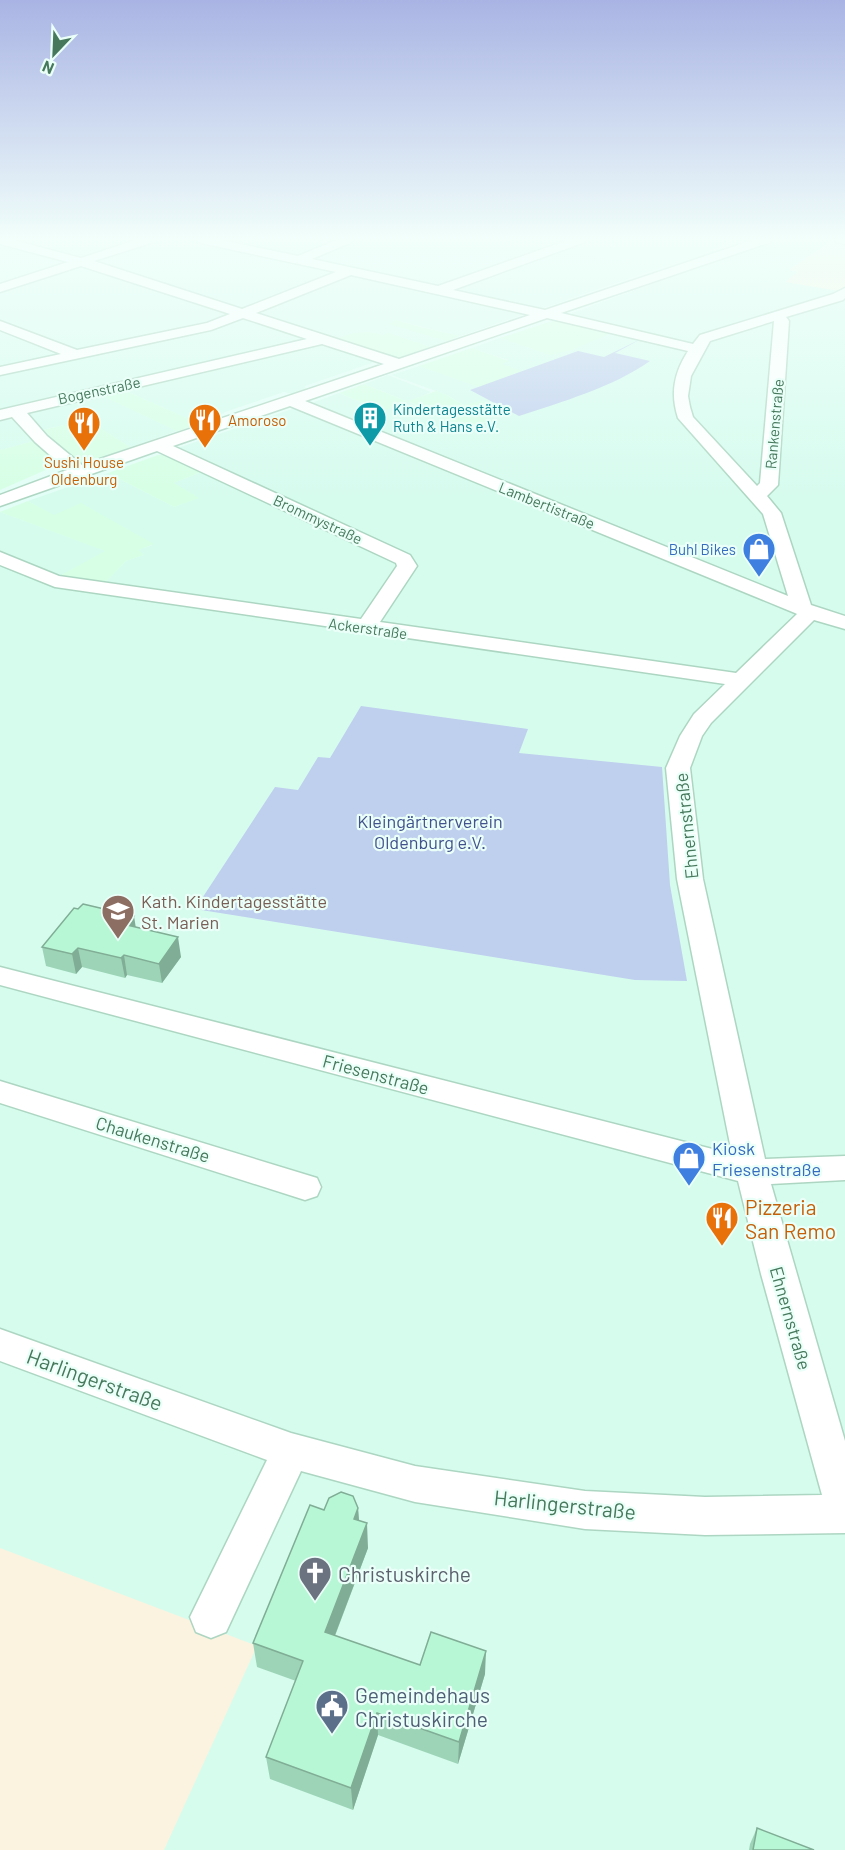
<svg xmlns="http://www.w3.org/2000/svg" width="845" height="1850" font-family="Barlow,sans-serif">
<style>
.residential{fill:#d6fcee}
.commercial{fill:#d6ffe5}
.education{fill:#fbf3df}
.green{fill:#bfcfee}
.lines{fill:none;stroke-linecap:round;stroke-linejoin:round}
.minor-casing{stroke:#add6c2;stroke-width:3}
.minor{fill:#fff;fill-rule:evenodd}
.wall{fill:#9dd4b7}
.shaded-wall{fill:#80ad95}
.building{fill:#b7f7d5;stroke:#80ad95;stroke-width:1.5}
.labels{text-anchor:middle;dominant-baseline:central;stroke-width:4.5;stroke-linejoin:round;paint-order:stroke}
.far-street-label{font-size:15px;fill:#46795c;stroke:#ebfff9}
.far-culture-label{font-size:15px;fill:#0d838f;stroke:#ebfff9;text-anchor:start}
.far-food-label{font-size:15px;fill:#c56008;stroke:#ebfff9;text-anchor:start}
.far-shop-label{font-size:15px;fill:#366cbe;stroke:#ebfff9;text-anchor:end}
.park-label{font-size:18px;fill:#41528d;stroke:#ebfff9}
.street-label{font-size:18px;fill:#46795c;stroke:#ebfff9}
.education-label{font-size:18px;fill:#785e54;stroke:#ebfff9;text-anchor:start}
.shop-label{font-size:18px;fill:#366cbe;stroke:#ebfff9;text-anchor:start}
.near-food-label{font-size:21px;fill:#c56008;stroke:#ebfff9;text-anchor:start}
.near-street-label{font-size:21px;fill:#46795c;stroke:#ebfff9}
.near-worship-label{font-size:21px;fill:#5b616d;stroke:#ebfff9;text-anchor:start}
.near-service-label{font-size:21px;fill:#4e5e75;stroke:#ebfff9;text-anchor:start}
</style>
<rect width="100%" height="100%" fill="#e3fef6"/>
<path class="residential" d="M0 239H603L618 241 600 251 564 245 660 268 460 336 396 320 390 324 447 341 431 347 388 333 383 335 370 332 353 333 327 342 378 361 305 386 306 389 292 394 284 392 225 412 214 419 200 424 117 387 95 392 177 431 130 447 84 418 69 424 27 433 34 441 0 450Z
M805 239 845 241V1850H0V567L10 562 0 557V512L106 551 100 588 126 561 144 555 138 550 153 545 53 515 28 501 108 473 174 507 198 498 173 483 215 467 175 449 292 409H300L313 406 314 402 339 393 382 411 406 401 364 384 388 375 431 392 409 402 463 427 489 422 477 414 496 409 483 401 464 405 447 395 391 375 419 366 479 387 501 364 508 360 472 348 500 338 550 355 567 315 701 266 757 248 782 254Z"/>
<path class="commercial" d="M603 239H753L729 243 695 255 699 257 683 259 660 268 555 249 564 245 600 251 611 247 617 241Z
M781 239H805L792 247 795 248 783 254 757 247Z
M396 320 421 327 460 336 447 341 388 324Z
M555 320 616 331 572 350 550 355 500 338Z
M370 332 383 335 388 333 431 347 394 359 335 339 353 333Z
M472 348 509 361 502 364 522 371 479 387 419 366Z
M364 384 408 402 382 411 339 393Z
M117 387 200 424 177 431 94 392Z
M436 391 447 395 463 405 482 401 495 409 477 414 490 421 463 427 408 401Z
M85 418 130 447 87 463 75 462 43 430 68 424 66 422Z
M34 441 57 465 0 490V450Z
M158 455H165L201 472 174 483 199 498 174 507 108 473Z
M28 501 54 515 81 503 154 544 139 550 144 555 126 561 100 588 52 580 105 551 0 512Z"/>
<path class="education" d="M833 240 845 242V287L839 291 785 282 798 272 789 270Z
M0 1548 257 1646 164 1850H0Z"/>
<path class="green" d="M643 338 615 353 650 361C611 388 564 401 519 416L470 390 578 351 604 357Z
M361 706 528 729 519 753 662 767 670 885 687 981 635 980 195 909 275 787 298 790 318 757 330 758Z"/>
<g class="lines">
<g class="minor-casing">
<path id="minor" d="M0 239H9L81 258 139 239H156L154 242 94 261 242 309 336 272 201 243 195 239H216L298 256 339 239H354L352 242 312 259 438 286 571 239H587L585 242 453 290 545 310 756 239H773L771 242 561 313 693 344 700 335 833 294 845 288V298L843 300 786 317 789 321 778 485 767 496 781 513 811 605 845 616V629L814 620 711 723 702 736 690 768 703 879 765 1159 845 1156V1180L771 1184 845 1441V1533L705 1535 585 1529 415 1502 301 1471 226 1632 211 1638 196 1632 190 1617 267 1460 0 1361V1329L291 1433 415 1466 585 1491 705 1497 822 1495 761 1274 738 1181 0 985V967L732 1154 677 879 666 768 680 736 694 714 725 684 55 587 0 565V552L59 576 361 619 397 566 396 563 157 451 0 506V495L67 470 35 442 12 417 0 420V410L307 339 243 318 211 330 0 375V367L61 354 0 330V321L77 350 207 323 230 314 81 266 0 292V284L68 262 0 244ZM351 275 530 315 399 359 256 313ZM547 318 688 351C674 373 670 393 678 418L763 514 788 596 305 401ZM774 321 760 483 757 486 693 417 690 407 688 396 691 376 710 341ZM322 344 384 364 82 465 47 436 27 413ZM290 406 795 613 797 614 736 673 380 622 417 566 410 555 173 446Z
M834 239H845V244L836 242Z
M0 1081 317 1178 321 1187 317 1196 305 1200 0 1103Z"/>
</g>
<use href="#minor" class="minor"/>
</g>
<path class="wall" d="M136 927 181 957 162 983 127 975 125 978 82 967 76 974 46 966 42 947Z
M358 1508 359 1521 368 1548 335 1636 420 1665 485 1674 458 1764 378 1735 353 1810 270 1779 266 1757 296 1681 257 1667 253 1643 324 1510Z
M757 1828 814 1850H749L750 1844Z"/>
<path class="shaded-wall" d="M134 916 137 935 127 925Z
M178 937 181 957 162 983 159 964Z
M78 948 82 967 76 974 72 954Z
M124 955 127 975 125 978 121 958Z
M358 1508 360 1533 354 1519Z
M367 1523 368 1548 327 1656 325 1632Z
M486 1651 485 1674 458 1764 459 1742Z
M377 1713 378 1735 353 1810 351 1788Z"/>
<path class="building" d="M83 904 134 916 127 925 178 937 159 964 124 955 121 958 78 948 72 954 42 947 74 908 78 909Z
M341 1492 353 1496 358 1508 354 1519 367 1523 325 1632 420 1665 431 1632 486 1651 459 1742 377 1713 351 1788 266 1757 303 1661 253 1643 310 1505 324 1510 329 1498Z
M757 1828 814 1850H753Z"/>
<linearGradient id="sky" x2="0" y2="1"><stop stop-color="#a9b4e4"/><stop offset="0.48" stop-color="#f2fffb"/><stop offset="1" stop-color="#f2fffb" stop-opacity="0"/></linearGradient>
<rect width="845" height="498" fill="url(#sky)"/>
<defs>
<g id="building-pin" transform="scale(1.725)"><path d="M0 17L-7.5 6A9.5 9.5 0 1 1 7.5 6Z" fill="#0f9aa8" stroke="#ebfff9"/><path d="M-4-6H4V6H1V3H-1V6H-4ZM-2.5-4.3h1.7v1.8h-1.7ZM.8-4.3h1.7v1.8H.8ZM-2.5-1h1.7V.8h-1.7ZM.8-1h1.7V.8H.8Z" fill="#fff"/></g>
<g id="restaurant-pin" transform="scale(1.725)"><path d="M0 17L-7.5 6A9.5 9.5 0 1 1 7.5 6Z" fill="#e8710a" stroke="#ebfff9"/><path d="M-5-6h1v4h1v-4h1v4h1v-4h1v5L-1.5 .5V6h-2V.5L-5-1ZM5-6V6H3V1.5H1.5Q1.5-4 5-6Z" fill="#fff"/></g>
<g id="shop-pin" transform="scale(1.725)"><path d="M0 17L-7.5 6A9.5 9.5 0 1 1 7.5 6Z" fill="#3f7fe0" stroke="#ebfff9"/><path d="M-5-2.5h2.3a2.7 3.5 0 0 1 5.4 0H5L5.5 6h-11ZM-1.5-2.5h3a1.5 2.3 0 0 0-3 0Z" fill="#fff"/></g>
<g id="school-pin" transform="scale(1.725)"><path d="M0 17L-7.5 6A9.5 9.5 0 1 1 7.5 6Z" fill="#8d6e63" stroke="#ebfff9"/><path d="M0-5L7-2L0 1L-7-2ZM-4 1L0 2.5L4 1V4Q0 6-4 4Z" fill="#fff"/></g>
<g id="church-pin" transform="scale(1.725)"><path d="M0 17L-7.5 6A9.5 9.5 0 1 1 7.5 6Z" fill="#6b7280" stroke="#ebfff9"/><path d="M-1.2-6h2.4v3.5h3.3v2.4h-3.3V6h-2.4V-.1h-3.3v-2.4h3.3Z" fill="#fff"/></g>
<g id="civic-pin" transform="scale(1.725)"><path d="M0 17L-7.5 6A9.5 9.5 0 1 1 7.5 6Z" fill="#5c6f8a" stroke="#ebfff9"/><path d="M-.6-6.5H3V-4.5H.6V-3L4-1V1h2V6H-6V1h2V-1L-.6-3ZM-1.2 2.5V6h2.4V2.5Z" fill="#fff"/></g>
</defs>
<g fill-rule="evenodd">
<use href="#building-pin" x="370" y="418"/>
<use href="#restaurant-pin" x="205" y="420"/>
<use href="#restaurant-pin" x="84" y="423"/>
<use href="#shop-pin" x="759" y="549"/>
<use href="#school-pin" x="118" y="911"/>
<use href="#shop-pin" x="689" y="1158"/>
<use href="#restaurant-pin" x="722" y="1218"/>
<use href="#church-pin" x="315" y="1573"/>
<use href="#civic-pin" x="332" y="1706"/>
</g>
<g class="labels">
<g class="far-street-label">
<text transform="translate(99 390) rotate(-12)">Bogenstraße</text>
<text transform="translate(774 424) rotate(-85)">Rankenstraße</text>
<text transform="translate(547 505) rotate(22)">Lambertistraße</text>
<text transform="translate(318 519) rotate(25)">Brommystraße</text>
<text transform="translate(368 628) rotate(8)">Ackerstraße</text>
</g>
<g class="far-culture-label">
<text x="393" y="409">Kindertagesstätte<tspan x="393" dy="17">Ruth &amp; Hans e.V.</tspan></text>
</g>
<g class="far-food-label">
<text x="228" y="420">Amoroso</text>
<text x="84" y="462" text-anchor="middle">Sushi House<tspan x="84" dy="17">Oldenburg</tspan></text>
</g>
<g class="far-shop-label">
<text x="736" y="549">Buhl Bikes</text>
</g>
<g class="park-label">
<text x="430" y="821">Kleingärtnerverein<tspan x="430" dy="21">Oldenburg e.V.</tspan></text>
</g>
<g class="street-label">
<text transform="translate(686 826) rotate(-96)">Ehnernstraße</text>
<text transform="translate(376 1074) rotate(15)">Friesenstraße</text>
<text transform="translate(153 1139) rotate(17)">Chaukenstraße</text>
<text transform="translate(791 1318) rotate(74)">Ehnernstraße</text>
</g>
<g class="education-label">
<text x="141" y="901">Kath. Kindertagesstätte<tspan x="141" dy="21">St. Marien</tspan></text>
</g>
<g class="shop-label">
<text x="712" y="1148">Kiosk<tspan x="712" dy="21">Friesenstraße</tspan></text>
</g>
<g class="near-food-label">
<text x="745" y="1206">Pizzeria<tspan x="745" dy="24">San Remo</tspan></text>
</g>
<g class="near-street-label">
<text transform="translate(95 1379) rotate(20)">Harlingerstraße</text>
<text transform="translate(565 1504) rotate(6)">Harlingerstraße</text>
</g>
<g class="near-worship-label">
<text x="338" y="1573">Christuskirche</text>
</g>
<g class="near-service-label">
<text x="355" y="1694">Gemeindehaus<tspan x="355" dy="24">Christuskirche</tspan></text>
</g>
</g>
<g transform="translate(54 54) rotate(203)" stroke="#ebfff9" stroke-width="4.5" paint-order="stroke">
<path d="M0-4.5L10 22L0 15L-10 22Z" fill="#46795c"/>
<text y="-9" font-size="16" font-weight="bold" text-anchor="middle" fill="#46795c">N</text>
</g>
</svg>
